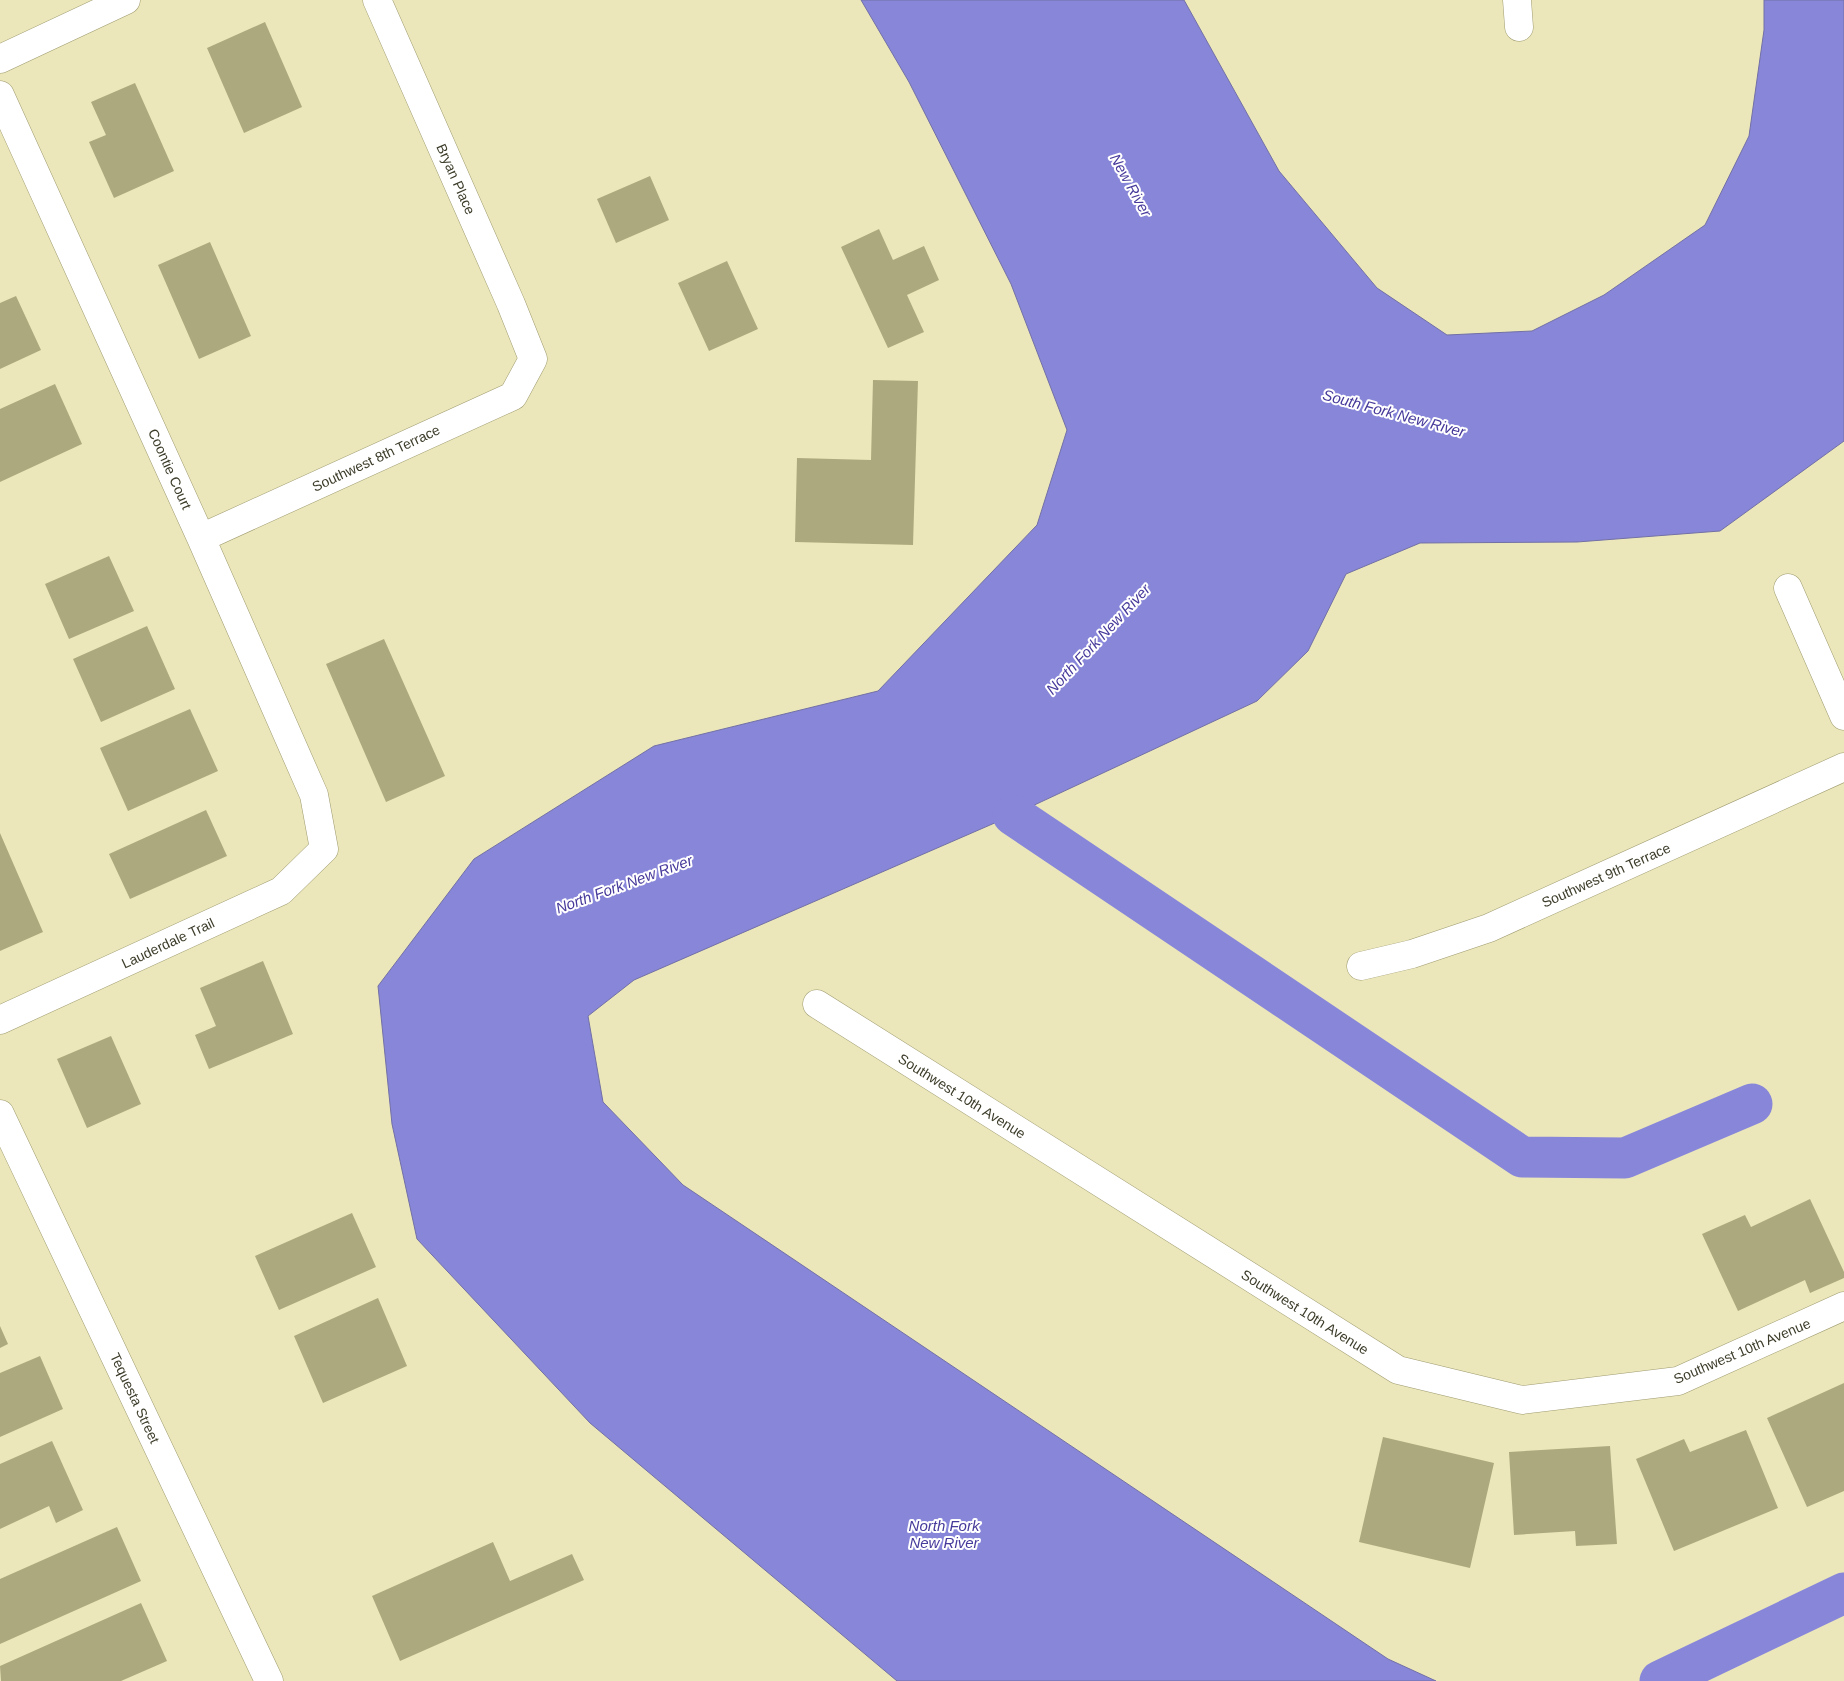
<svg xmlns="http://www.w3.org/2000/svg" width="1844" height="1681" font-family="Helvetica,sans-serif">
<style>
.water{fill:#8886d9;stroke:#7270a5}
.lines{fill:none;stroke-linecap:round;stroke-linejoin:round}
.canal{stroke:#8886d9;stroke-width:41}
.building{fill:#ada97e}
.minor-casing{stroke:#9f9b70;stroke-width:29}
.minor{stroke:#fff;stroke-width:28}
.labels{text-anchor:middle;dominant-baseline:central;stroke-width:4;stroke-linejoin:round;paint-order:stroke}
.street-label{font-size:14px;fill:#3e3d2b;stroke:#fff}
.water-label{font-size:15px;font-style:italic;fill:#463a9b;stroke:#fff}
</style>
<rect width="100%" height="100%" fill="#ebe7ba"/>
<path class="water" d="M861 0H1184L1279 171 1377 288 1447 335 1532 331 1604 295 1705 225 1749 136 1764 30V0H1844V441L1720 531 1577 542 1420 543 1346 574 1308 651 1257 701 1013 815 634 980 588 1016 603 1102 683 1185 1388 1659 1436 1681H897L590 1423 417 1239 392 1124 378 986 474 859 654 746 878 691 1037 525 1067 430 1011 284 909 82Z"/>
<g class="lines">
<path class="canal" d="M1013 815 1522 1157 1625 1158 1752 1104
M1660 1681 1844 1593"/>
</g>
<path class="building" d="M265 22 302 107 244 133 207 48Z
M135 83 174 171 114 198 89 142 106 135 91 102Z
M650 176 669 220 616 243 597 199Z
M879 229 893 260 924 246 939 280 907 295 924 332 888 348 841 247Z
M210 242 251 336 199 359 158 265Z
M727 261 758 329 709 351 678 283Z
M16 296 41 350 0 369V303Z
M873 380 918 381 913 545 795 542 797 458 871 460Z
M55 384 82 444 0 482V409Z
M109 556 134 611 69 639 45 584Z
M147 626 175 689 101 722 73 659Z
M384 639 445 776 386 802 326 664Z
M190 709 218 771 128 811 100 748Z
M206 810 227 856 130 899 109 854Z
M0 833 43 932 0 951Z
M263 961 293 1034 209 1069 195 1035 216 1026 200 988Z
M111 1036 141 1104 87 1128 57 1059Z
M1810 1199 1844 1272V1278L1810 1293 1805 1280 1738 1311 1702 1234 1745 1215 1751 1227Z
M352 1213 376 1267 279 1310 255 1256Z
M378 1298 407 1366 323 1403 294 1336Z
M0 1326 8 1344 0 1348Z
M40 1356 63 1409 0 1437V1373Z
M1844 1383V1491L1807 1507 1767 1418Z
M1746 1430 1778 1508 1674 1551 1636 1459 1684 1439 1690 1452Z
M1383 1437 1494 1463 1470 1568 1359 1542Z
M52 1441 83 1510 56 1523 49 1506 0 1529V1464Z
M1610 1446 1617 1544 1576 1546 1575 1531 1514 1535 1509 1452Z
M117 1527 141 1581 0 1644V1579Z
M493 1542 510 1581 572 1554 584 1580 400 1661 372 1596Z
M141 1603 167 1661 121 1681H1L0 1666Z"/>
<g class="lines">
<g class="minor-casing">
<path id="minor" d="M1517 0 1519 27
M0 59 126 0
M0 95 201 538 314 795 324 849 281 891 0 1020
M201 538 513 396 533 359 511 304 377 0
M1788 588 1844 716
M1361 966 1412 954 1489 928 1844 767
M817 1004 1398 1370 1522 1400 1678 1381 1844 1306
M0 1114 269 1681"/>
</g>
<use href="#minor" class="minor"/>
</g>
<g class="labels">
<g class="street-label">
<text transform="translate(456 179) rotate(66)">Bryan Place</text>
<text transform="translate(376 458) rotate(-25)">Southwest 8th Terrace</text>
<text transform="translate(170 469) rotate(66)">Coontie Court</text>
<text transform="translate(1606 875) rotate(-24)">Southwest 9th Terrace</text>
<text transform="translate(168 943) rotate(-25)">Lauderdale Trail</text>
<text transform="translate(962 1096) rotate(32)">Southwest 10th Avenue</text>
<text transform="translate(1305 1312) rotate(32)">Southwest 10th Avenue</text>
<text transform="translate(1742 1351) rotate(-23)">Southwest 10th Avenue</text>
<text transform="translate(135 1398) rotate(65)">Tequesta Street</text>
</g>
<g class="water-label">
<text transform="translate(1131 185) rotate(61)">New River</text>
<text transform="translate(1394 413) rotate(15)">South Fork New River</text>
<text transform="translate(1098 639) rotate(-47)">North Fork New River</text>
<text transform="translate(624 884) rotate(-20)">North Fork New River</text>
<text x="944" y="1525">North Fork<tspan x="944" dy="17">New River</tspan></text>
</g>
</g>
</svg>
